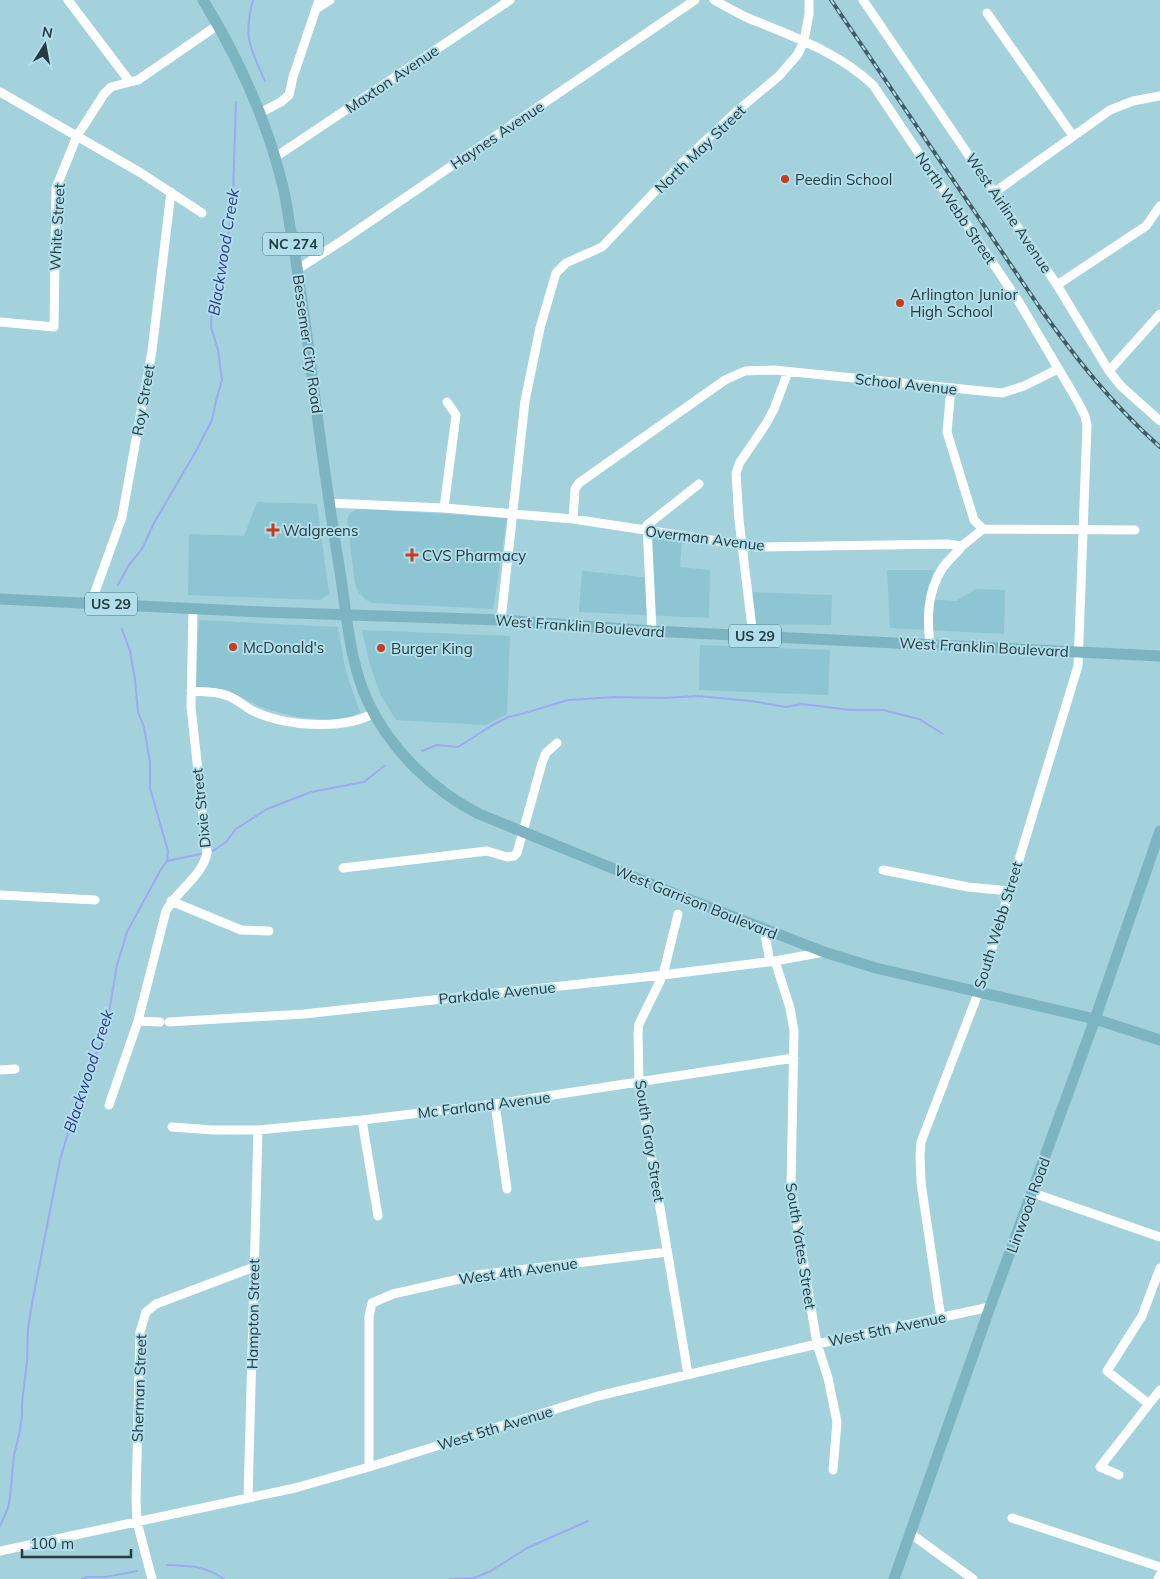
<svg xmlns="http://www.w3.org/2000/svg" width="1160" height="1579" font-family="Mulish,sans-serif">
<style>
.built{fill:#8ec5d2}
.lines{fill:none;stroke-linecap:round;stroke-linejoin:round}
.stream{stroke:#9babf2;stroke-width:2}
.minor{stroke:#fff;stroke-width:9}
.major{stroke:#7cb5c1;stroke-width:11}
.rail-casing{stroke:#435c63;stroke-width:4}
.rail{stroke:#b0deea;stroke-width:2;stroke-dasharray:5.5;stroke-linecap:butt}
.poi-dot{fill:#c73d1e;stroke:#b0deea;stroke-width:2}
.labels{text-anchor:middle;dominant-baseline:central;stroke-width:4;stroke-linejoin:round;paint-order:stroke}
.shield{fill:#b0deea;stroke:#506b72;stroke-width:1}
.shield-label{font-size:14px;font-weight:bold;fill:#273a3f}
.street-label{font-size:15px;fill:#273a3f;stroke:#b0deea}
.poi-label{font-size:15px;fill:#273a3f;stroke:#b0deea;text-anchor:start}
.water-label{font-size:16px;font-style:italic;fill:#30388a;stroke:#b0deea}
</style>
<rect width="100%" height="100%" fill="#a3d1dc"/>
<path class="built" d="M257 502 317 504 329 594 320 600 188 595 189 534 244 536Z
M365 509 507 518 493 609 373 603 366 600 359 593 355 584 347 519 350 513 356 510Z
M651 535 682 539 680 567 710 570 709 618 579 612 582 571 652 578Z
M887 570H934L926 599 956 601 976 589 1005 590 1004 634 890 628Z
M751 592 832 595 831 625 755 624Z
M199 620 338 627 346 672 360 712 353 716 332 720 298 717 265 709 226 690 196 688Z
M362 630 510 636 507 714 486 725 396 720 381 696 370 665Z
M700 645 830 650 828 695 699 690Z"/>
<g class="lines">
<path class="stream" d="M253 0C243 37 250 48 265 81
M118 585 129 565 142 549 154 523 196 451 212 420 216 401 222 380 218 350 211 327 212 303 221 251 229 231 233 195 236 102
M422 751 437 745 458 747 491 726 508 717 525 713 568 700 615 697 663 698 698 696 751 701 786 707 802 704 851 710H883L919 719 943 734
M213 851 226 842 236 829 267 809 311 792 364 782 384 766
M167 861 201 854
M0 1526 8 1508 10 1497 14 1455 19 1435 22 1416V1403L27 1361 28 1329 32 1303 60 1160 84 1079 98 1050 107 1024 117 965 127 932 160 871 167 861 168 851 150 788V762L144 727 138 712 135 679 130 651 122 629
M167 1565C190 1566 204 1565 224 1579
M82 1579 86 1577H106L137 1571
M450 1579 474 1578 491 1571 527 1548 588 1521"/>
<path class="minor" d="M68 0 130 82
M714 0C725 6 737 13 748 18 792 36 838 52 873 85L1019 302 1078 402 1085 416 1087 425 1078 666 979 991 921 1142 920 1156 921 1183 941 1318
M863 0 1057 285 1109 371 1121 386 1160 421
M316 9 330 0
M987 13 1073 136
M0 92 141 173 202 213
M260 113 281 102 289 95 293 77 319 0
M274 158 510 0
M995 192 1110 110 1133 101 1160 96
M298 269 343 240 695 0
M1057 285 1146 226 1160 206
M0 322 54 327 56 188 77 136 104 94 111 87 138 80 218 25
M1109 371 1160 314
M951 388 947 432 974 520 983 529
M329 503 444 508 573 519 757 547 947 544 962 546 983 529 1135 530
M444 508 456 415 447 402
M573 519 575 489 579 483 725 380 745 371 774 370 1002 393 1024 386 1058 369
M91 603 122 517 152 351 171 192
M501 620 525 401 540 328 556 273 566 263 602 247 685 160 737 111 779 76 798 54 804 41 809 14V0
M652 631 647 525 699 484
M753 636 739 520 736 473 740 462 766 424 774 409 788 372
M930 645C927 619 927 592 942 569 947 561 956 554 962 546
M191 691C202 692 214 691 225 695 234 697 243 705 251 710 283 726 343 731 374 713
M343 868 487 851 507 857 514 856 517 853 542 763 546 753 557 743
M883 870 968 887 1009 891
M0 895 95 900
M171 901 241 930 269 931
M678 914 663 975 639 1024 638 1033 639 1083 688 1374
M764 929 770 962
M775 961 790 1008 794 1031 791 1186 817 1344 828 1378 837 1422 833 1470
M138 1021 160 1022
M169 1022 304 1014 663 975 775 961 824 952
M0 1070 15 1069
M495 1104 507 1189
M109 1105 138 1021 166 911C177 890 202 877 207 853L191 707 193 608
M362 1120 378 1216
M172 1127 213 1130H258L362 1120 495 1104 794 1058
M1033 1193 1160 1237
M1149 1404 1107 1371 1142 1316 1160 1268
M369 1467V1316L372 1303 393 1294 477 1275 667 1252
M1119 1475 1100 1467 1160 1390
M248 1498 258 1130
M1012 1518 1160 1567
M911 1534 973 1579
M0 1551 295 1488 369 1467 598 1396 817 1344 990 1307
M152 1579 137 1522 136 1499 140 1332 146 1312 156 1304 254 1267
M1158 1579 1160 1575"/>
<path class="major" d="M203 0C238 57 266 118 282 183 286 198 288 213 290 227 298 268 303 309 309 351 318 425 328 498 340 572 347 615 349 661 368 702 391 750 432 790 479 814L683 897 824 952 876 968 1095 1019 1160 1040
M0 599 263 612 501 620 652 631 1160 656
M894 1579 990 1307 1095 1019 1160 831"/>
<g class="rail-casing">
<path id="rail" d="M831 0 1040 308C1077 360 1112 404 1160 447"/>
</g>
<use href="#rail" class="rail"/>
</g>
<g class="poi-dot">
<circle cx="785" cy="179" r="5"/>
<circle cx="900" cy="303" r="5"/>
<path d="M270.5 522.5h5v5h5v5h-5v5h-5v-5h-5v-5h5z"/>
<path d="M409.5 547.5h5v5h5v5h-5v5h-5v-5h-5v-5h5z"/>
<circle cx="233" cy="647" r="5"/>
<circle cx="381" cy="648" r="5"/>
</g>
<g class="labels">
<g class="shield">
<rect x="263" y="232.5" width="60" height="23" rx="4"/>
<rect x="85" y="592.5" width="52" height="23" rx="4"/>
<rect x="729" y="624.5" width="52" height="23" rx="4"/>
</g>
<g class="shield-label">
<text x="293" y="244">NC 274</text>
<text x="111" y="604">US 29</text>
<text x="755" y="636">US 29</text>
</g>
<g class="street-label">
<text transform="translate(392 79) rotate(-34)">Maxton Avenue</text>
<text transform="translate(497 135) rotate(-34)">Haynes Avenue</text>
<text transform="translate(700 149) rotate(-44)">North May Street</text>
<text transform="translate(956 208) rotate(56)">North Webb Street</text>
<text transform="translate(1009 213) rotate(56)">West Airline Avenue</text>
<text transform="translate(57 227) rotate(-87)">White Street</text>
<text transform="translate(308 344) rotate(82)">Bessemer City Road</text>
<text transform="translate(906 384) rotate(6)">School Avenue</text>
<text transform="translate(143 400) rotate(-80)">Roy Street</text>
<text transform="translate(705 538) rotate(7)">Overman Avenue</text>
<text transform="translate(580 626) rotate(4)">West Franklin Boulevard</text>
<text transform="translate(984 647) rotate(3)">West Franklin Boulevard</text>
<text transform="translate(201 808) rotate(-96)">Dixie Street</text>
<text transform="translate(696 902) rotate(22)">West Garrison Boulevard</text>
<text transform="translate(998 925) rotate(-73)">South Webb Street</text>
<text transform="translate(497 993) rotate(-6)">Parkdale Avenue</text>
<text transform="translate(484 1105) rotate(-7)">Mc Farland Avenue</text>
<text transform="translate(650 1141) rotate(81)">South Gray Street</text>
<text transform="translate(1028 1205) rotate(-70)">Linwood Road</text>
<text transform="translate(801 1246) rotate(81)">South Yates Street</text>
<text transform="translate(518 1271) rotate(-8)">West 4th Avenue</text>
<text transform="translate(253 1314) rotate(-89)">Hampton Street</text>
<text transform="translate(887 1329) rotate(-12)">West 5th Avenue</text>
<text transform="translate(139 1388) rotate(-88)">Sherman Street</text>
<text transform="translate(495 1428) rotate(-17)">West 5th Avenue</text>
</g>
<g class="poi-label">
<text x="795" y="179">Peedin School</text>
<text x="910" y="294">Arlington Junior<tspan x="910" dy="17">High School</tspan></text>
<text x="283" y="530">Walgreens</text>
<text x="422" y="555">CVS Pharmacy</text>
<text x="243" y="647">McDonald's</text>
<text x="391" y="648">Burger King</text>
</g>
<g class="water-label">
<text transform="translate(223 252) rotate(-81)">Blackwood Creek</text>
<text transform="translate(88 1071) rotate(-72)">Blackwood Creek</text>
</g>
</g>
<g transform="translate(45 45) rotate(11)" stroke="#b0deea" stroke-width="4" paint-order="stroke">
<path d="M0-4L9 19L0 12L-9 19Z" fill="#273a3f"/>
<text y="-8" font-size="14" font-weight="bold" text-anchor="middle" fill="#273a3f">N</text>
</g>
<path d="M22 1549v8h109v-8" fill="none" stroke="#273a3f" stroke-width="2.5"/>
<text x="30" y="1549" font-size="15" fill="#273a3f" stroke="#b0deea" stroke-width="4" paint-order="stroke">100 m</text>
</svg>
